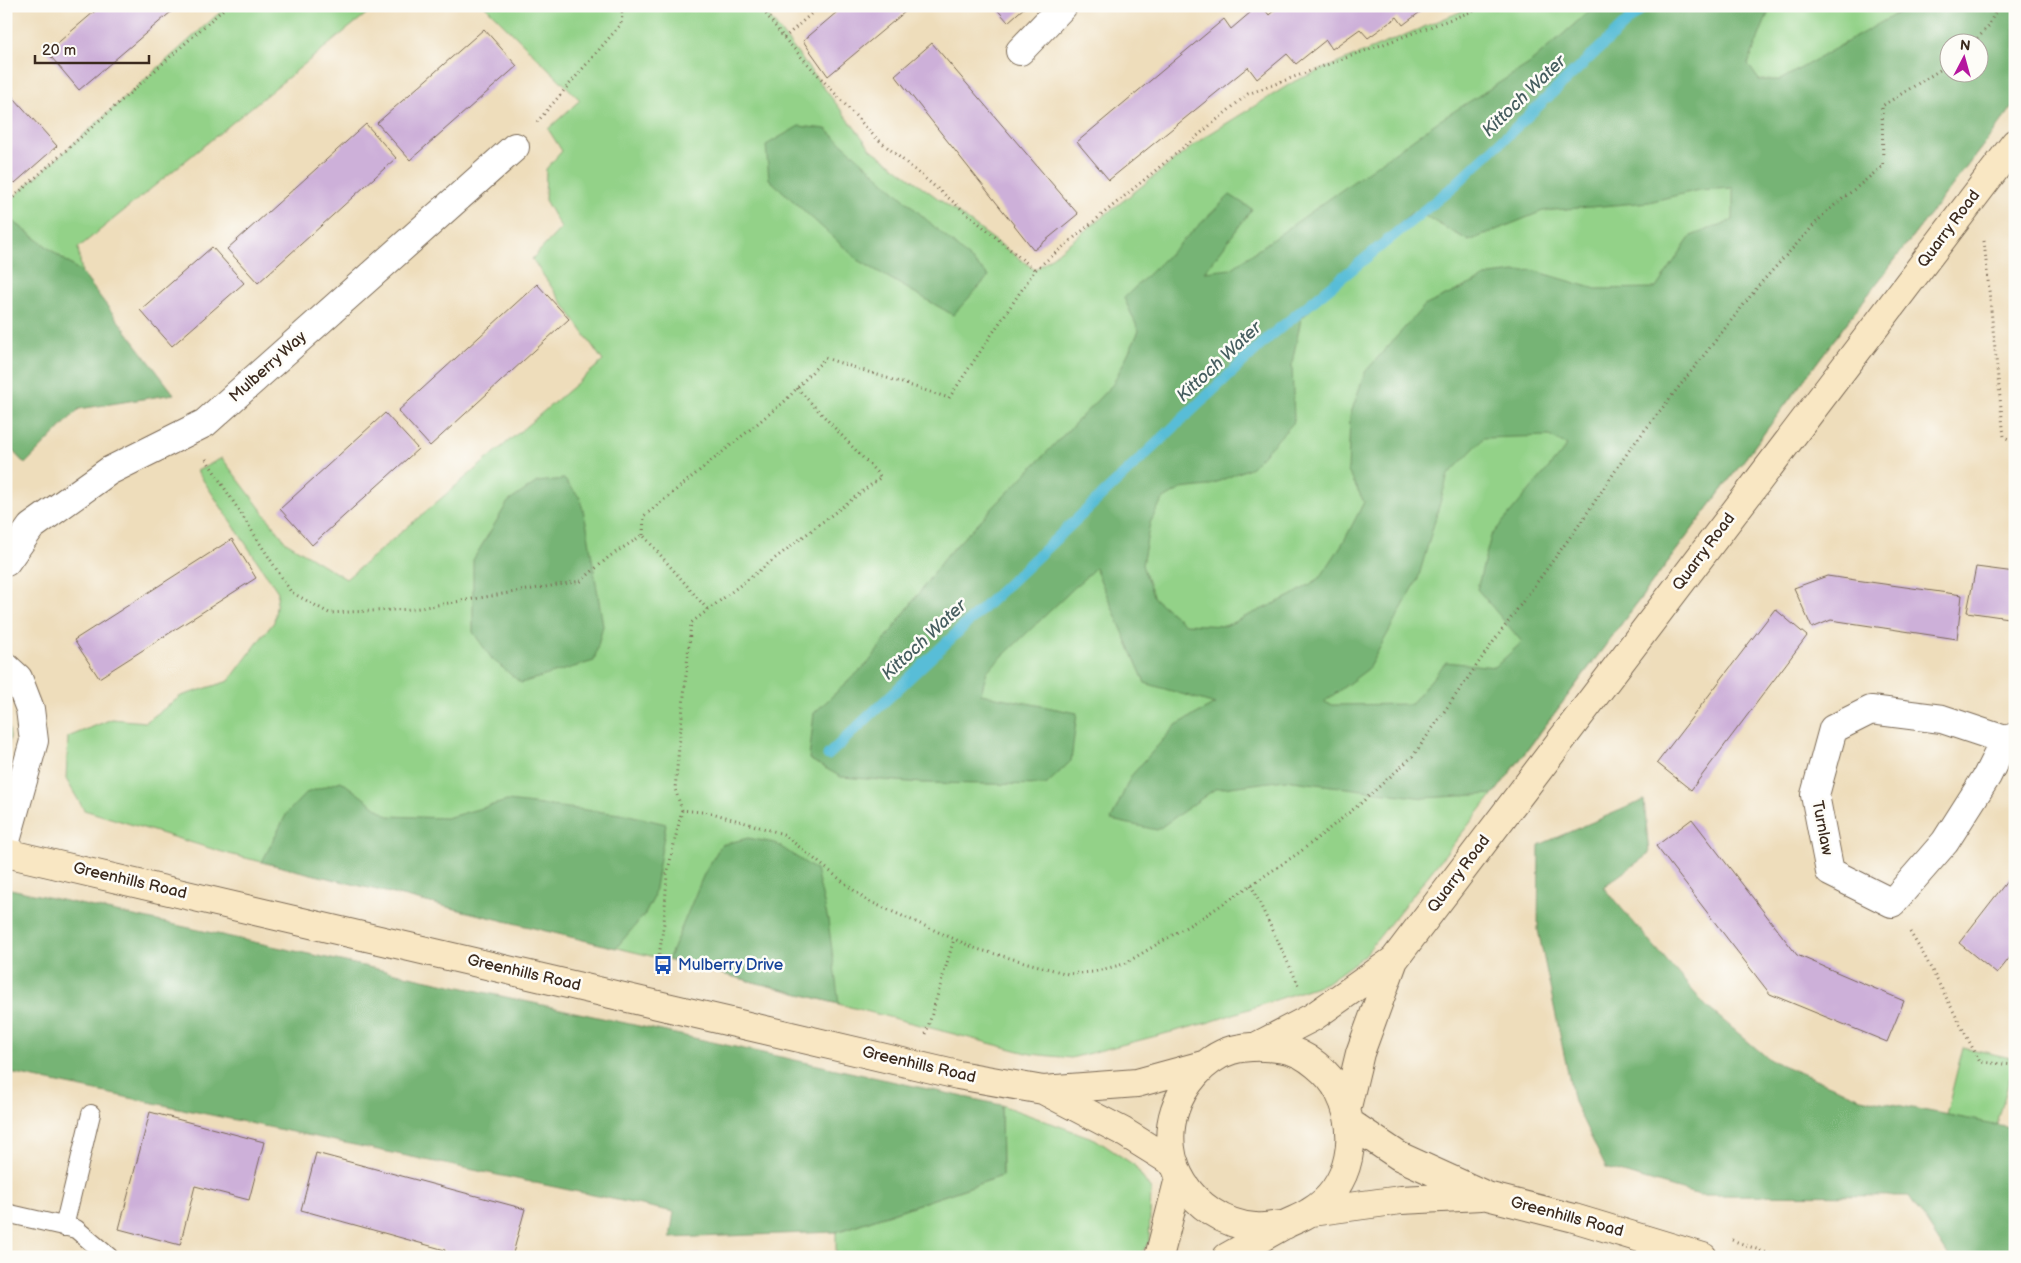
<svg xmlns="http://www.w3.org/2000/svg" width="2021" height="1263" font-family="'Balsamiq Sans',sans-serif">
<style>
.green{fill:#93d288;stroke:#677e53;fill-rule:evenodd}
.forest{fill:#76b474;stroke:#586f49;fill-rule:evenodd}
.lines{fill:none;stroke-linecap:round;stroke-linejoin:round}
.stream{stroke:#59bdd7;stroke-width:11}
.building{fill:#cdb0d9}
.lane-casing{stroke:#7a6955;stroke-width:20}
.street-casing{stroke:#7a6955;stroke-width:30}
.secondary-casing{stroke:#7a6955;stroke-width:30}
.path{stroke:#7a6955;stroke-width:3;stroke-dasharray:1 4;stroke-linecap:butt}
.lane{stroke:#fff;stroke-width:18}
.street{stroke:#fff;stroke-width:28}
.secondary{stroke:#f9e7c3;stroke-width:28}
.labels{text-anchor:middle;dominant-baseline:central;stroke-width:5;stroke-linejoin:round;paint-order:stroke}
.street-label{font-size:16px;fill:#3b2a1e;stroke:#fdfcf7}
.transit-label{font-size:16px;fill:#164399;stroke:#fdfcf7;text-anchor:start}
.water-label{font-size:18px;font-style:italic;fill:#465d5f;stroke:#fdfcf7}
</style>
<rect width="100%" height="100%" fill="#fdfcf7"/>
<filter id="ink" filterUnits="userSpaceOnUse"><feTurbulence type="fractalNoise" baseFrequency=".02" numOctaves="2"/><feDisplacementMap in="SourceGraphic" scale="10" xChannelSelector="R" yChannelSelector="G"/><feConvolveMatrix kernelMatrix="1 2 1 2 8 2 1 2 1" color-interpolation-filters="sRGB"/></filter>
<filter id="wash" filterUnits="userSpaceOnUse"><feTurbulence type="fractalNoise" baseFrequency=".0096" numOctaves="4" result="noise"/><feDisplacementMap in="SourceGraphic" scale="20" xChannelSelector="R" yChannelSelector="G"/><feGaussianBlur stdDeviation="1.12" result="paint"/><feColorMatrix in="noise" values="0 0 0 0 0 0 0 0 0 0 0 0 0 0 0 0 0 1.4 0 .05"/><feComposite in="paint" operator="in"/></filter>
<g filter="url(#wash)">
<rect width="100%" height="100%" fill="#edb"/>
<path class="green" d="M227 6H376L78 248 82 273 6 216V204Z
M485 6H761L871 149 1035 270 1203 138 1295 81 1474 6H2015V104L1860 305 1513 769 1364 956 1326 983 1210 1022 1071 1058 1031 1054 696 967 229 854 84 810 66 779 68 737 112 719 146 722 181 696 229 681 261 638 274 622 278 592 197 471 222 458 286 542 346 579 603 361 532 259 561 228 545 200 546 169 562 151 548 129 580 100ZM1948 42H1978V72H1948Z
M6 710 10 737 6 756Z
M1963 1047 2015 1059 1997 1125 1946 1115Z
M1001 1105 1095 1139 1134 1165 1151 1190 1149 1242 1139 1257H836V1232L1002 1176Z"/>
<path class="forest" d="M1595 6H1771L1748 64 1759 80H1780L1910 6H2015V104L1860 305 1494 794 1424 798 1285 780 1215 789 1157 830 1111 820 1131 776 1176 725 1215 704 1145 683 1095 568 987 671 981 694 1077 713 1071 761 1046 785 922 783 841 777 809 759 814 713 869 662 945 557 1113 384 1139 331 1124 298 1230 195 1252 209 1205 272 1231 269 1437 122 1529 64ZM1978 42V72H1948V42ZM1733 188V220L1691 236 1656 288 1596 289 1532 270 1490 275 1424 306 1365 372 1350 416 1348 471 1364 502 1344 541 1320 578 1291 596 1225 626 1185 624 1154 598 1142 565 1150 523 1162 500 1181 489 1208 486 1252 467 1294 422 1292 363 1301 319 1414 210 1469 241 1543 211 1649 202 1699 190ZM1549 436 1567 446 1491 536 1477 589 1522 642 1495 667 1446 662 1411 704 1332 705 1324 702 1368 669 1418 579 1448 475 1484 438Z
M799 126 826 129 989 276 953 315 858 260 769 179 766 145Z
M6 216 82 273 174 394 79 409 25 464 6 444Z
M564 479 580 498 587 527 603 626 594 661 521 683 492 659 473 632V560L508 502 537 482Z
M341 781 388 816 446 818 507 801 629 815 666 824 653 899 645 914 616 948 262 862 287 813 306 793Z
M1644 800 1649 854 1603 887 1706 1006 1770 1060 1861 1098 2015 1128V1257H1949L1909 1196 1699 1195 1606 1168 1574 1102 1538 930 1539 845Z
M748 838 775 843 816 870 828 920 839 1004 668 960 704 874 721 845Z
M6 888 1001 1105 1002 1176 836 1232 670 1238 674 1212 6 1072Z"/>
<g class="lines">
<path class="stream" d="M828 755 1268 338 1454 186 1644 6"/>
</g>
<g id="blocks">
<path class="building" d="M101 6H178L79 90 47 52Z
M844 6H912L828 76 803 41Z
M994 6H1026L1008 22Z
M1258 6H1262L1269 15 1279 6H1428L1403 25 1397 17 1368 38 1360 29 1332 49 1326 40 1296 64 1287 54 1257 79 1248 67 1109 180 1077 142 1224 19 1231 29Z
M484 29 517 66 410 160 377 123Z
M932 43 1078 214 1034 250 895 75Z
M6 89 57 146 15 183 6 173Z
M366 124 396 158 258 283 227 249Z
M212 247 244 283 172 346 140 310Z
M537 284 569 319 430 446 398 411Z
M385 413 418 449 312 545 280 509Z
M232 539 256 578 99 678 74 640Z
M1976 567 2015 572V619L1967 612Z
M1827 576 1962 595 1957 639 1831 620 1812 628 1794 588Z
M1775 609 1807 636 1691 790 1657 763Z
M1692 819 1797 955 1904 1001 1887 1042 1770 994 1656 846Z
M2015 871V951L1997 974 1959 943Z
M150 1112 264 1142 249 1200 195 1186 180 1245 119 1229Z
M316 1153 525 1209 512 1257H443L445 1250 301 1210Z
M688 1254 747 1255V1257H688Z"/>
</g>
</g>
<g filter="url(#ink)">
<use href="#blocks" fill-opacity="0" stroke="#7a6955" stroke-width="1"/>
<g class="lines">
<g class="lane-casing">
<path id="lane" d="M6 1213 76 1229 109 1257
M64 1227 91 1114"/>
</g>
<g class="street-casing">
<path id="street" d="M1020 51 1063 6
M6 562 31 527 109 471 205 423 515 147
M6 667 18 678 30 709 34 741 6 841
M2005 740 1987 776 1945 842 1892 903 1830 872 1815 795 1833 729 1871 710 1942 719 2005 740 2015 737"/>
</g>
<g class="secondary-casing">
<path id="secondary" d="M6 853 958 1075 1043 1090 1137 1083 1203 1065
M1259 1045 1313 1017 1394 960
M1043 1090 1122 1131 1175 1164
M1347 1107 1360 1053 1394 960 2015 143
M1350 1123 1399 1156 1487 1196 1574 1218 1703 1257
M1311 1212 1401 1200 1481 1196
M1159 1257 1179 1178
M1227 1257C1247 1246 1266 1235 1286 1224 1294 1220 1303 1217 1310 1212 1352 1187 1360 1133 1339 1092 1330 1074 1305 1052 1284 1049 1266 1046 1250 1045 1232 1050 1218 1054 1204 1064 1195 1075 1157 1118 1163 1180 1212 1212 1224 1220 1240 1226 1255 1227 1264 1228 1275 1225 1285 1225"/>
</g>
<path class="path" d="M760 6 784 38 874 136 1035 270
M1473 11 1481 6
M784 38 820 6
M1974 42 1988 27 1998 6
M537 122 621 24 623 6
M6 204 227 6
M1984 241 2004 437 2015 442
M797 388 881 477 691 623 675 789 682 810 712 813 783 834 866 900 977 949 1068 974 1093 972 1124 964 1208 914 1300 852 1360 804 1413 756 1491 645 1579 525 1630 449 1760 284 1825 213 1883 166 1882 106 1948 65
M206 459 291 592 329 613 413 609 581 581 610 556 643 535 708 610
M643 535 644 516 785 401 825 358 949 398 1035 270 1248 94 1473 11 1469 6
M1251 885 1299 986
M1910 932 1925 957 1980 1062 2015 1065
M657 969 664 923 667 874 682 810
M926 1034 954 939
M1732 1240 1778 1257"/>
<use href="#lane" class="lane"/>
<use href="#street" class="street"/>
<use href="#secondary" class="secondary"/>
</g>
</g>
<defs>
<g id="bus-bare" transform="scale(1.5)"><path d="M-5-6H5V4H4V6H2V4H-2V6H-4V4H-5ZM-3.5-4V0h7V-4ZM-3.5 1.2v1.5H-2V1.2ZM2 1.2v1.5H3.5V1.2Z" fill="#1a4fb4" stroke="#fdfcf7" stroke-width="2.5" paint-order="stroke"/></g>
</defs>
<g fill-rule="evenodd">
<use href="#bus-bare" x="663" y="965"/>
</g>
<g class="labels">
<g class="street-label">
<text transform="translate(1949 229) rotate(-53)">Quarry Road</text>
<text transform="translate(268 367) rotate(-42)">Mulberry Way</text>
<text transform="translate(1704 552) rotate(-53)">Quarry Road</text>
<text transform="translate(1822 828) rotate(79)">Turnlaw</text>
<text transform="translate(1459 874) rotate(-53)">Quarry Road</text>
<text transform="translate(130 881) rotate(13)">Greenhills Road</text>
<text transform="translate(524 973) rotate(13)">Greenhills Road</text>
<text transform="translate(919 1065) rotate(13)">Greenhills Road</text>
<text transform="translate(1567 1217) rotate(15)">Greenhills Road</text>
</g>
<g class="transit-label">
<text x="678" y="965">Mulberry Drive</text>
</g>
<g class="water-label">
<text transform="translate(1524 96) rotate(-44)">Kittoch Water</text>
<text transform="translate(1219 362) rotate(-43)">Kittoch Water</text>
<text transform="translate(924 640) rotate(-43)">Kittoch Water</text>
</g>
</g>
<rect width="2021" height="1263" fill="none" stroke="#fdfcf7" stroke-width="25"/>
<g transform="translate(1964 58) rotate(6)"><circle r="24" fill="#fdfcf7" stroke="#afa8a0"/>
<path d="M0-4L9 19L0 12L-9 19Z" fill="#b5179e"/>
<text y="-8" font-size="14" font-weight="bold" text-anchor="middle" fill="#3b2a1e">N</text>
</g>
<path d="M35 55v8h114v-8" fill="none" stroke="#3b2a1e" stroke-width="2.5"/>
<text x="42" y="55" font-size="15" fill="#3b2a1e" stroke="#fdfcf7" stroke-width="4" paint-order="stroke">20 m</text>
</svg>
